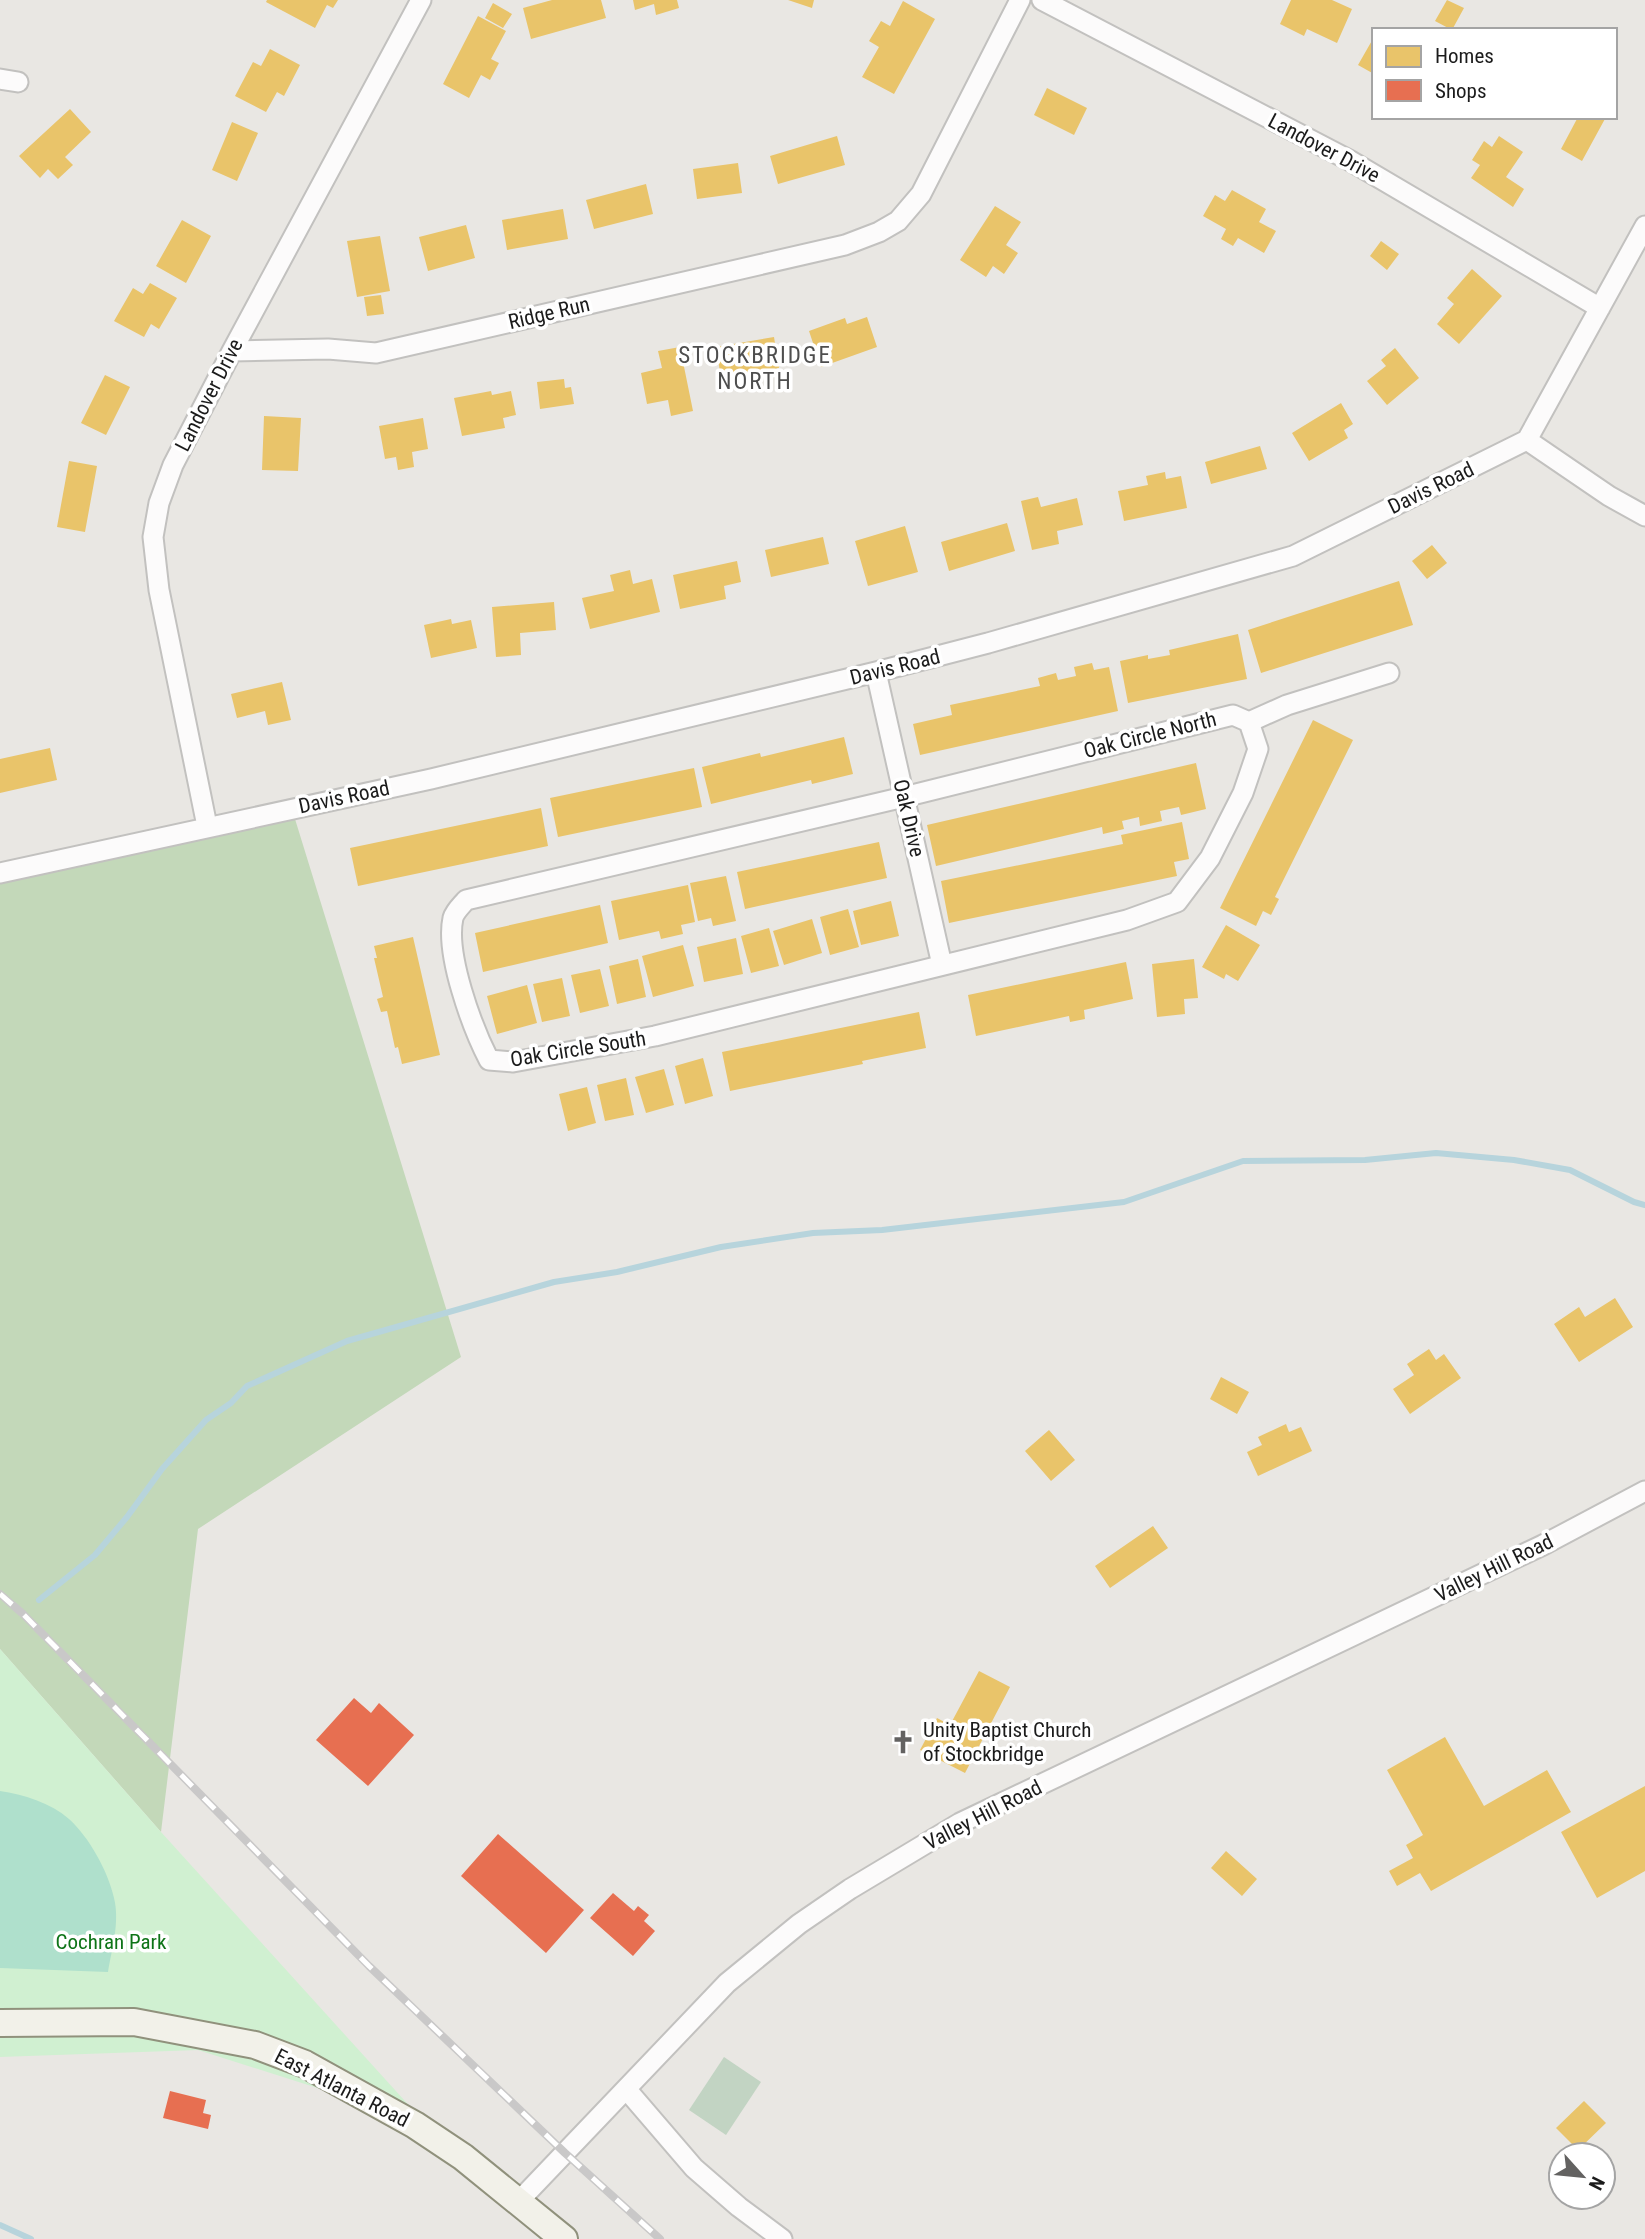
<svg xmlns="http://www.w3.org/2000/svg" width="1645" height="2239" font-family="'Roboto Condensed',sans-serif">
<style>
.forest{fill:#c3d8b9}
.cemetery{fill:#c2d4c3}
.park{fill:#d0f0d1}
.pitch{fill:#afe0cc}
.homes{fill:#e9c46a}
.shops{fill:#e76f51}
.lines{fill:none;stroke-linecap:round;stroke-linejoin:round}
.stream{stroke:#b7d4dc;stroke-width:6}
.street-casing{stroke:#c2c1bf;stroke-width:23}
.secondary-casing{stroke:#90917c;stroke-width:30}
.street{stroke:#fcfbfb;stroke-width:19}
.secondary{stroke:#f2f1e9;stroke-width:26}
.rail-casing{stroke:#c9c8c8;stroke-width:8}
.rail{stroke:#fff;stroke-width:5;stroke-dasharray:16;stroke-linecap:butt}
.labels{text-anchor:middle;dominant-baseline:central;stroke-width:7;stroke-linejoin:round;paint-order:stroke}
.street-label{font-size:21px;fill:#1b1b1b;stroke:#fff}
.poi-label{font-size:21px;fill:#1b1b1b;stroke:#fff;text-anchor:start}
.park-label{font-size:21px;fill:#0e7418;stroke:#fff}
.neighbourhood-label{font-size:23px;letter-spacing:2px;fill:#4e4e4e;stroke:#fff}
</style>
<rect width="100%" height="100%" fill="#e9e7e3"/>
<path class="forest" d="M295 819 461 1357 198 1529 161 1832 0 1649V877Z"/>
<path class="cemetery" d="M724 2057 761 2082 726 2135 689 2110Z"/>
<path class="park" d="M0 1649 161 1832 424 2122 198 2050 0 2057Z"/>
<path class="pitch" d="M0 1791C23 1794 51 1803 69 1819 89 1837 108 1871 114 1898 120 1922 112 1948 108 1972L0 1968Z"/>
<path class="homes" d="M267 0H338L333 8 327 5 315 28 266 2Z
M552 0H601L606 18 531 39 523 8Z
M633 0H677L679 8 656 15 654 4 635 10Z
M788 0H814L812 8Z
M1291 0H1332L1352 9 1337 43 1307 29 1304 36 1280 24Z
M1447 0 1464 8 1452 30 1435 21Z
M903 1 935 19 894 94 862 77 879 47 869 41 881 21 890 26Z
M493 3 512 14 503 28 485 18Z
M478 16 506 31 491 59 499 63 490 80 481 75 469 98 443 84Z
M1374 37V74L1358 65Z
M270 49 300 65 284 96 277 92 266 112 235 96 253 62 261 66Z
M1047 88 1087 108 1074 135 1034 115Z
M70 109 91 132 65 157 73 165 58 179 48 169 40 178 19 156Z
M1578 117H1606L1582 161 1561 149Z
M232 122 258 133 237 181 212 170Z
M837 136 845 165 778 184 770 156Z
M1499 136 1523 152 1506 177 1524 189 1513 207 1471 178 1480 165 1472 160 1484 141 1492 147Z
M738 163 742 193 697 199 693 169Z
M646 184 653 214 594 229 586 200Z
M1232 190 1266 209 1259 222 1276 231 1264 253 1238 238 1233 246 1221 239 1226 229 1203 216 1215 195 1225 201Z
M995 206 1021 222 1006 245 1018 253 1004 274 993 266 986 277 960 260Z
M563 209 568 239 507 250 502 220Z
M182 220 211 236 186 283 156 266Z
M466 225 475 258 428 271 419 237Z
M380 236 390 291 357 297 347 241Z
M1381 241 1399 254 1387 270 1370 256Z
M1472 269 1502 296 1459 344 1437 324 1454 304 1447 298Z
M150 283 177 298 159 329 151 324 144 337 114 321 133 288 143 294Z
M381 295 384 314 367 316 364 297Z
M867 317 877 347 821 367 809 331 845 318 847 324Z
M774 337 779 368 721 378 716 347Z
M680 347 693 411 671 416 668 400 647 404 641 373 662 368 658 351Z
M1395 348 1419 378 1387 405 1367 381 1386 366 1381 360Z
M105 375 130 387 106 435 81 423Z
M564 379 565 388 571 387 574 404 540 409 537 382Z
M491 391 492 395 511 391 516 415 503 418 505 428 462 436 454 398Z
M1341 403 1353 424 1344 430 1348 438 1309 461 1292 433Z
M264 416 301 418 298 471 262 470Z
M423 418 428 449 412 452 414 467 398 470 396 457 385 459 379 426Z
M1260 446 1267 469 1211 484 1205 462Z
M69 461 97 466 85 532 57 527Z
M1165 472 1166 479 1181 476 1187 508 1124 521 1118 491 1148 485 1146 476Z
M1038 497 1041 507 1077 498 1083 525 1057 531 1059 544 1032 550 1021 501Z
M1007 523 1015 551 949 571 941 542Z
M905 526 918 572 868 586 855 541Z
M823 537 829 564 771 577 765 550Z
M1432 545 1447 563 1427 579 1412 561Z
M737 561 741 582 724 586 726 599 680 609 673 575Z
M630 570 633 584 652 579 660 612 590 629 582 598 614 591 610 575Z
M1399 581 1413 625 1261 673 1248 630Z
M554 602 556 630 520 633 521 655 496 657 492 607Z
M451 619 452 624 471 620 477 648 431 658 424 625Z
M1238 634 1247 679 1128 703 1120 661 1148 655V659L1170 655 1169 650Z
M1092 663 1094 670 1109 667 1118 711 920 755 913 724 952 715 950 705 1040 686 1038 678 1056 673 1058 680 1076 676 1074 667Z
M282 682 291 720 268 725 265 711 237 718 231 694Z
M1313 720 1353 740 1275 897 1279 899 1271 915 1263 911 1256 926 1220 908Z
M844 737 853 774 812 784 811 780 711 804 702 767 760 753 761 757Z
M50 748 57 780 0 793V759Z
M1196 763 1206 809 1181 815 1179 807 1160 811 1162 821 1140 826 1139 817 1122 821 1124 829 1103 834 1102 827 936 866 927 825Z
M694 768 702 807 558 837 550 798Z
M541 808 548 846 358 886 350 848Z
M1182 822 1189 859 1174 862 1177 876 949 923 941 881 1123 844 1121 835Z
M879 842 887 878 745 909 737 872Z
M726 876 736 921 713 926 711 918 698 921 690 883Z
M688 885 695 922 681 925 683 934 661 939 659 931 619 940 611 901Z
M891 901 899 936 861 945 853 911Z
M600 905 608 943 483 972 475 933Z
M848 909 859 947 830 955 820 917Z
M812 919 822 953 784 965 773 931Z
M1226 925 1260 945 1238 981 1226 974 1224 979 1202 967Z
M769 928 779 966 751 973 741 936Z
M413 937 440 1055 402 1064 398 1047 395 1048 387 1011 381 1012 377 999 383 997 374 958H377L374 946Z
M736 938 743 974 704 982 697 947Z
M683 945 694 986 653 997 642 956Z
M638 959 646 997 617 1004 609 966Z
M1194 959 1198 998 1184 999 1185 1014 1157 1017 1152 964Z
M1126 962 1133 999 1084 1010 1085 1019 1070 1022 1069 1016 976 1036 968 995Z
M600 969 609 1006 580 1013 571 975Z
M562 978 570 1016 542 1022 533 984Z
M527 985 537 1023 497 1034 487 996Z
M919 1012 926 1048 862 1061 863 1064 730 1091 722 1052Z
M703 1058 713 1096 685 1104 675 1066Z
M664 1069 674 1105 646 1113 635 1077Z
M626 1078 634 1115 605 1121 597 1085Z
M587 1087 596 1123 568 1131 559 1094Z
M1615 1298 1633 1327 1579 1362 1554 1324 1579 1307 1585 1317Z
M1429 1349 1436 1360 1444 1354 1461 1378 1410 1414 1393 1389 1414 1375 1407 1364Z
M1221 1377 1249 1392 1237 1414 1210 1399Z
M1286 1424 1289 1432 1301 1427 1312 1451 1258 1476 1247 1452 1262 1445 1258 1437Z
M1049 1430 1075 1460 1051 1481 1025 1451Z
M1153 1526 1168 1548 1110 1588 1095 1566Z
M979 1671 1010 1687 965 1773 920 1750 937 1718 950 1725Z
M1445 1737 1484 1806 1547 1770 1571 1812 1431 1891 1420 1873 1397 1886 1389 1871 1413 1858 1406 1845 1423 1835 1387 1770Z
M1645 1786V1871L1597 1898 1561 1832Z
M1226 1851 1257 1879 1242 1896 1211 1868Z
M1584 2101 1606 2123 1578 2150 1556 2128Z"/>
<path class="shops" d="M354 1698 371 1713 379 1703 414 1735 368 1786 316 1740Z
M498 1834 584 1910 546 1953 461 1876Z
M613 1893 634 1911 638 1906 649 1915 644 1921 655 1931 633 1956 590 1918Z
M170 2091 206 2100 203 2113 211 2115 208 2129 163 2118Z"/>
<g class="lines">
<path class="stream" d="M39 1600 95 1555 127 1517 162 1469 206 1420 231 1403 247 1386 347 1341 554 1282 617 1272 721 1247 813 1233 882 1230 1124 1202 1243 1161 1365 1160 1436 1153 1514 1160 1570 1170 1634 1202 1645 1205
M0 2225 31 2239"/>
<g class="street-casing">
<path id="street" d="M1042 0 1349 160 1600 308
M0 79 18 82
M232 351 328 349 376 353 845 245 879 232 898 221 921 194 1020 0
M1527 440 1609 496 1645 516
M876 672 942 965
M1233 715 1249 722 1258 749 1243 793 1210 858 1177 902 1127 920 655 1036 513 1062 489 1060C472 1027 445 954 453 918 455 911 461 906 466 900L904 797Z
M1249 722 1287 705 1389 673
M207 826 159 590 153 537 159 503 173 465 232 351 421 0
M0 873 431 779 876 672 988 643 1293 556 1527 440 1645 226
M627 2090 694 2168 739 2207 782 2239
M518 2202 727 1983 799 1924 850 1889 960 1823 1543 1545 1645 1491"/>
</g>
<g class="secondary-casing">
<path id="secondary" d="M0 2023 134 2022 255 2045 305 2064 415 2125 463 2157 564 2239"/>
</g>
<use href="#street" class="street"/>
<use href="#secondary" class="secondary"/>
<g class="rail-casing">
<path id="rail" d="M0 1594 23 1614 369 1966 565 2153 660 2239"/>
</g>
<use href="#rail" class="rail"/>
</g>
<defs>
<g id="church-bare" transform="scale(1.89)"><path d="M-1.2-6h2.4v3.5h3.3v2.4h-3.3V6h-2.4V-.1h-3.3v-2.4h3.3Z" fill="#636261" stroke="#fff" stroke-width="2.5" paint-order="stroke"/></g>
</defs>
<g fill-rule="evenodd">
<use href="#church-bare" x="903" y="1742"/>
</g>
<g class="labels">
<g class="street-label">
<text transform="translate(1324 148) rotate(28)">Landover Drive</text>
<text transform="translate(549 313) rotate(-13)">Ridge Run</text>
<text transform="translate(209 395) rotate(-63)">Landover Drive</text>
<text transform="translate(1431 488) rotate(-26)">Davis Road</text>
<text transform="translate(895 667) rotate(-14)">Davis Road</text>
<text transform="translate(1150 735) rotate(-14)">Oak Circle North</text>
<text transform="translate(344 797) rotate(-12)">Davis Road</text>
<text transform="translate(909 818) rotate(77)">Oak Drive</text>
<text transform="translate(578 1049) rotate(-9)">Oak Circle South</text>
<text transform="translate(1494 1568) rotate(-26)">Valley Hill Road</text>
<text transform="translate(983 1815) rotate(-27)">Valley Hill Road</text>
<text transform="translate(342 2088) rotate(27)">East Atlanta Road</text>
</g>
<g class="poi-label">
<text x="923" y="1730">Unity Baptist Church<tspan x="923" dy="24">of Stockbridge</tspan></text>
</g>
<g class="park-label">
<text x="111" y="1942">Cochran Park</text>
</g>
<g class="neighbourhood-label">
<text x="755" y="355">STOCKBRIDGE<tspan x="755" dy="26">NORTH</tspan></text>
</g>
</g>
<rect x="1372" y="28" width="245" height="91" fill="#ffffff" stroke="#a4a4a4" stroke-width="2"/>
<rect x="1386" y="46" width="35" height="21" fill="#e9c46a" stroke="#a4a4a4" stroke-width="2"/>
<text x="1435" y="63" font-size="21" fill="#1b1b1b">Homes</text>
<rect x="1386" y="80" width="35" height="21" fill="#e76f51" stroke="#a4a4a4" stroke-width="2"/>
<text x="1435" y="98" font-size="21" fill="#1b1b1b">Shops</text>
<g transform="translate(1582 2176) rotate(117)"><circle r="33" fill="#ffffff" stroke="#a4a4a4" stroke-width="2"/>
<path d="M0-5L12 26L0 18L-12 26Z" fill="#636261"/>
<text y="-10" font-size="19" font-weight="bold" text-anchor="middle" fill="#1b1b1b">N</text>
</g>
</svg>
